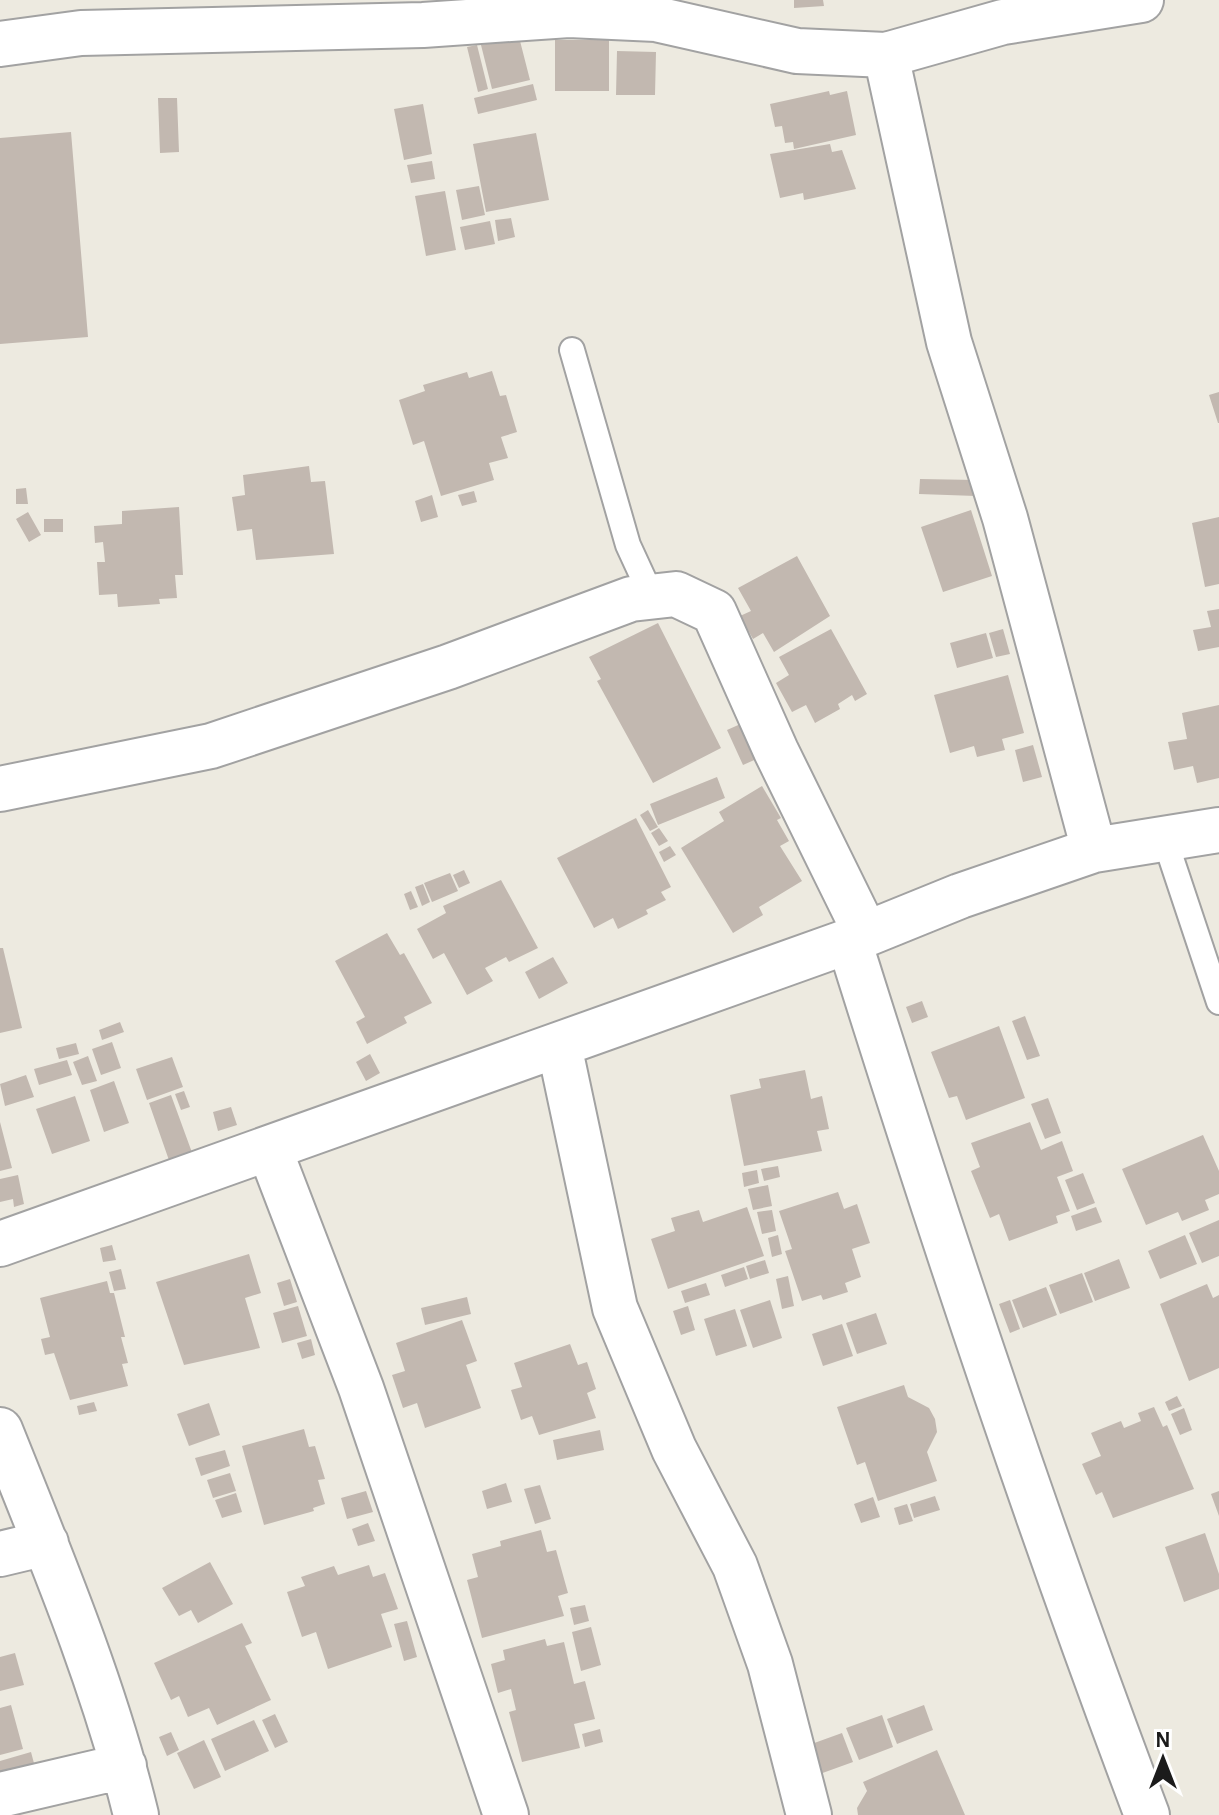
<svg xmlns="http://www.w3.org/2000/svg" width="1219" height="1815" font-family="'Alegreya Sans',sans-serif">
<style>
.building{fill:#c2b8b0}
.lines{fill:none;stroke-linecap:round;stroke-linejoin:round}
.service-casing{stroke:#a2a2a2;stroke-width:28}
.minor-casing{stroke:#a2a2a2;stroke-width:48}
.service{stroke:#fff;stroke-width:24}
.minor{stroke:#fff;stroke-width:44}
</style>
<rect width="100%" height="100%" fill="#edeae0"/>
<path class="building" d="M794 0H823L824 6 794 8Z
M519 37 530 80 492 89 481 45Z
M555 40H609V91H555Z
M477 45 488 89 478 92 467 47Z
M617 51 656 52 655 95H616Z
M533 84 537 100 478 114 474 98Z
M829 91 830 95 847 91 856 135 794 149 793 142 785 143 782 126 775 127 770 104Z
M158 98H177L179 152 160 153Z
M423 104 432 154 404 160 394 109Z
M71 132 88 337 0 344V138Z
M536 133 549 200 486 212 473 144Z
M830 144 832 152 842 150 856 189 804 200 803 193 780 198 770 154Z
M432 161 435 179 411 183 407 165Z
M479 186 485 215 462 220 456 190Z
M445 191 456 250 426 256 415 196Z
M511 218 515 237 498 241 495 220Z
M490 221 495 244 465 250 460 227Z
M492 371 500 396 506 395 517 432 501 437 508 458 489 463 494 480 441 496 424 441 413 445 399 400 425 391 423 385 467 372 469 378Z
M1219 392V423H1218L1209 395Z
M309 466 311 482 325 481 334 554 256 560 252 529 237 531 232 497 245 495 243 475Z
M920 479 976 480V496L919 494Z
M26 488 28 504H16V489Z
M474 491 477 502 462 506 458 495Z
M432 495 438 517 421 522 415 501Z
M179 507 183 575H175L177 598 159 599 160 604 118 607 117 594 99 595 97 562H105L103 542 95 543 94 526 122 524V511Z
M971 510 992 576 943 592 921 527Z
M28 512 41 535 29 542 16 519Z
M1219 517V584L1205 587 1192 523Z
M44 519H63V532H44Z
M797 556 830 616 774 652 763 633 753 639 740 616 751 611 738 588Z
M1219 609V647L1198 651 1193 630 1211 627 1207 611Z
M658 623 721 748 653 783 597 681 601 679 589 657Z
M831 629 867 694 855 701 852 695 838 704 840 709 815 723 806 705 792 712 776 683 789 675 779 657Z
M1003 629 1010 654 996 657 989 633Z
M986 633 993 658 957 668 950 643Z
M1008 675 1024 733 1002 739 1005 750 977 757 974 746 950 753 934 695Z
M1219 705V778L1197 783 1193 766 1174 770 1168 742 1187 739 1182 713Z
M745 722 761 757 743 765 727 730Z
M1033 745 1042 777 1023 782 1015 750Z
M717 777 725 798 658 825 650 804Z
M762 786 781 818 777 820 789 841 780 846 802 881 759 907 763 915 733 933 681 848 724 821 719 812Z
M648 810 658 827 650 831 640 815Z
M636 818 671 887 661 892 666 900 646 910 648 914 618 929 613 918 594 928 557 858Z
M659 828 668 841 659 846 651 833Z
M670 846 676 855 664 862 659 852Z
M464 870 470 883 459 888 453 875Z
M450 873 458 891 432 902 424 883Z
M501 880 538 948 509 962 506 957 485 968 493 981 467 995 444 953 433 959 417 929 446 913 443 906Z
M423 884 430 902 422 906 415 887Z
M411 891 418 907 410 910 404 894Z
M387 933 400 955 404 953 432 1003 404 1017 407 1023 367 1044 356 1022 365 1017 335 961Z
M0 948H3L22 1028 0 1033Z
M553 957 568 983 539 999 525 972Z
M922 1001 928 1017 912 1023 906 1007Z
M1025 1016 1040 1056 1027 1060 1012 1021Z
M120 1022 124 1032 102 1040 99 1030Z
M999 1026 1025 1098 966 1120 957 1096 949 1098 931 1052Z
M112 1042 121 1068 101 1075 92 1049Z
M76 1043 79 1054 59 1059 56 1048Z
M370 1054 380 1073 366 1081 356 1062Z
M88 1056 97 1081 82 1085 73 1062Z
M172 1057 183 1087 147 1100 136 1069Z
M67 1060 72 1075 39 1085 34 1069Z
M805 1070 811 1099 822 1096 829 1129 817 1131 822 1151 744 1166 730 1095 761 1088 759 1079Z
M26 1075 34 1097 5 1106 0 1084Z
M114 1081 129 1123 104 1132 90 1090Z
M184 1091 190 1107 181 1110 175 1094Z
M171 1095 194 1158 171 1166 149 1103Z
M75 1096 90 1141 52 1154 36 1109Z
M1048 1098 1061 1133 1045 1139 1031 1104Z
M231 1107 237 1125 218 1131 213 1112Z
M0 1122 12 1168 0 1171Z
M1030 1122 1041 1150 1062 1141 1073 1171 1057 1177 1070 1211 1056 1216 1058 1223 1009 1241 999 1214 990 1218 971 1171 980 1167 971 1143Z
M1203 1135 1219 1171V1194L1205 1200 1209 1210 1182 1221 1178 1212 1146 1225 1122 1169Z
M778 1166 780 1177 764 1181 761 1169Z
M757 1170 759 1183 744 1187 742 1173Z
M1083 1173 1095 1203 1077 1210 1065 1180Z
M18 1175 24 1204 14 1207 13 1199 0 1202V1179Z
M768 1185 772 1206 753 1210 748 1189Z
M838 1192 844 1209 857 1204 870 1243 852 1249 861 1277 845 1283 848 1292 823 1300 821 1295 802 1301 785 1251 792 1249 779 1211Z
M747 1207 764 1256 668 1289 651 1239 675 1231 671 1218 699 1210 703 1222Z
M1096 1207 1102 1222 1076 1231 1071 1216Z
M772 1210 776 1231 762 1234 757 1212Z
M1219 1220V1256L1202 1263 1189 1233Z
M778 1235 782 1254 772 1257 768 1238Z
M1185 1235 1197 1264 1160 1279 1148 1251Z
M112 1245 116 1260 103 1262 100 1248Z
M249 1254 261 1293 245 1298 260 1348 184 1365 156 1282Z
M1119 1259 1130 1288 1095 1301 1084 1273Z
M765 1260 769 1273 750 1279 746 1266Z
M744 1267 748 1279 725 1287 721 1275Z
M121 1269 126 1289 114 1291 109 1272Z
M1082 1273 1093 1302 1060 1314 1049 1285Z
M788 1276 794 1306 782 1309 776 1279Z
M290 1279 297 1302 284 1306 277 1283Z
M107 1281 110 1293H114L125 1337H121L128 1363 122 1364 128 1386 70 1400 54 1353 45 1355 41 1339 50 1337 40 1298Z
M706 1283 710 1295 685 1303 681 1291Z
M1207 1284 1213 1298 1219 1295V1368L1189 1381 1160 1304Z
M1046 1287 1057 1315 1023 1328 1012 1300Z
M467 1297 471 1314 425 1325 421 1308Z
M770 1300 782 1338 753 1348 740 1310Z
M1010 1300 1020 1329 1010 1333 999 1304Z
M298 1306 307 1336 282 1343 273 1313Z
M688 1306 695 1330 681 1335 673 1311Z
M735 1309 747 1346 716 1356 704 1319Z
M876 1313 887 1344 857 1354 846 1323Z
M462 1320 477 1361 466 1365 481 1408 425 1428 417 1403 403 1408 392 1375 405 1371 396 1343Z
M842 1324 853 1356 823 1366 812 1334Z
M311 1339 315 1355 302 1359 297 1343Z
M570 1344 578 1365 587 1362 596 1389 587 1393 596 1418 539 1435 532 1416 521 1420 511 1390 522 1387 514 1363Z
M904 1385 908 1397 929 1408 935 1419 937 1432 927 1452 937 1481 878 1501 865 1462 857 1465 837 1407Z
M1177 1396 1182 1406 1169 1411 1165 1402Z
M94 1402 97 1411 79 1415 77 1406Z
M209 1403 220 1435 189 1446 177 1414Z
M1154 1407 1163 1427 1167 1425 1194 1489 1113 1518 1102 1492 1096 1495 1082 1464 1101 1456 1091 1433 1121 1421 1124 1428 1141 1421 1138 1413Z
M1184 1408 1192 1430 1180 1435 1171 1414Z
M304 1429 309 1447 315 1446 325 1479 318 1480 325 1504 313 1508 314 1511 264 1525 242 1446Z
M600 1430 604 1450 557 1460 553 1440Z
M225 1450 230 1466 201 1476 195 1458Z
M230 1473 236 1491 213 1498 207 1480Z
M506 1483 512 1502 487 1509 482 1491Z
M540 1485 551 1519 535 1524 524 1489Z
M366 1491 373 1512 347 1519 341 1498Z
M1219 1491V1516L1211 1494Z
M236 1493 242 1512 222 1518 215 1500Z
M935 1496 940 1510 914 1518 910 1504Z
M873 1497 880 1517 861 1523 854 1504Z
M907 1504 913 1521 899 1525 894 1508Z
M368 1523 375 1541 358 1546 352 1529Z
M541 1530 547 1552 556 1550 568 1593 558 1596 564 1616 482 1638 467 1580 478 1577 472 1554 501 1546 500 1541Z
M1205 1533 1219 1574V1589L1184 1602 1165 1547Z
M210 1562 233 1604 198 1623 191 1610 179 1616 162 1588Z
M369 1565 373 1577 385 1573 398 1609 381 1614 392 1647 328 1669 316 1632 302 1637 287 1592 305 1586 301 1577 334 1566 338 1575Z
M585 1605 589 1621 574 1625 570 1608Z
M407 1621 417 1657 404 1661 394 1624Z
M242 1623 252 1643 245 1646 271 1700 217 1725 209 1708 188 1717 179 1696 171 1700 154 1663Z
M591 1627 601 1665 581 1671 572 1632Z
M545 1639 547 1646 564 1642 574 1684 585 1681 595 1719 574 1724 580 1748 522 1762 509 1712 516 1710 511 1689 498 1693 491 1664 505 1660 503 1650Z
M15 1653 24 1685 0 1691V1657Z
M11 1705 23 1749 0 1755V1708Z
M924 1705 933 1730 897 1744 887 1719Z
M275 1714 288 1742 275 1748 262 1720Z
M882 1715 893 1747 859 1760 846 1728Z
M254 1720 269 1751 225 1771 211 1739Z
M600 1729 603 1742 585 1747 582 1734Z
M171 1732 179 1750 167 1756 159 1737Z
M842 1733 853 1762 817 1775 806 1746Z
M204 1740 221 1777 194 1789 177 1753Z
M937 1750 965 1815H858L857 1808 867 1791 863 1782Z
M31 1752 35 1767 0 1777V1761Z"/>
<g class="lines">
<g class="service-casing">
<path id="service" d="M572 350 628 545 652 597
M1165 840 1219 1002"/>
</g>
<g class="minor-casing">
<path id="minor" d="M0 44 81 33 423 25 569 15 656 19 797 51 886 55 1003 22 1141 0
M886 55 949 342 1005 518 1094 850
M0 789 211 746 448 667 631 599 676 594 714 612 776 751 866 934
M849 941C941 1235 1038 1527 1147 1815
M559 1045 615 1308 674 1449 735 1566 770 1664 809 1815
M269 1148 361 1388 506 1815
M0 1244 849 941 960 896 1094 850 1219 830
M0 1430C50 1555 104 1683 136 1815
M0 1554 46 1543
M0 1795 124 1766"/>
</g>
<use href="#service" class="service"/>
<use href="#minor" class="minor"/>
</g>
<g transform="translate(1163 1759)" stroke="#ffffff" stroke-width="6" paint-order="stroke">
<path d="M0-6L14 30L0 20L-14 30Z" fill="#1b1b1b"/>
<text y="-12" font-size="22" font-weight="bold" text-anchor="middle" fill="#1b1b1b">N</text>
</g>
</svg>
